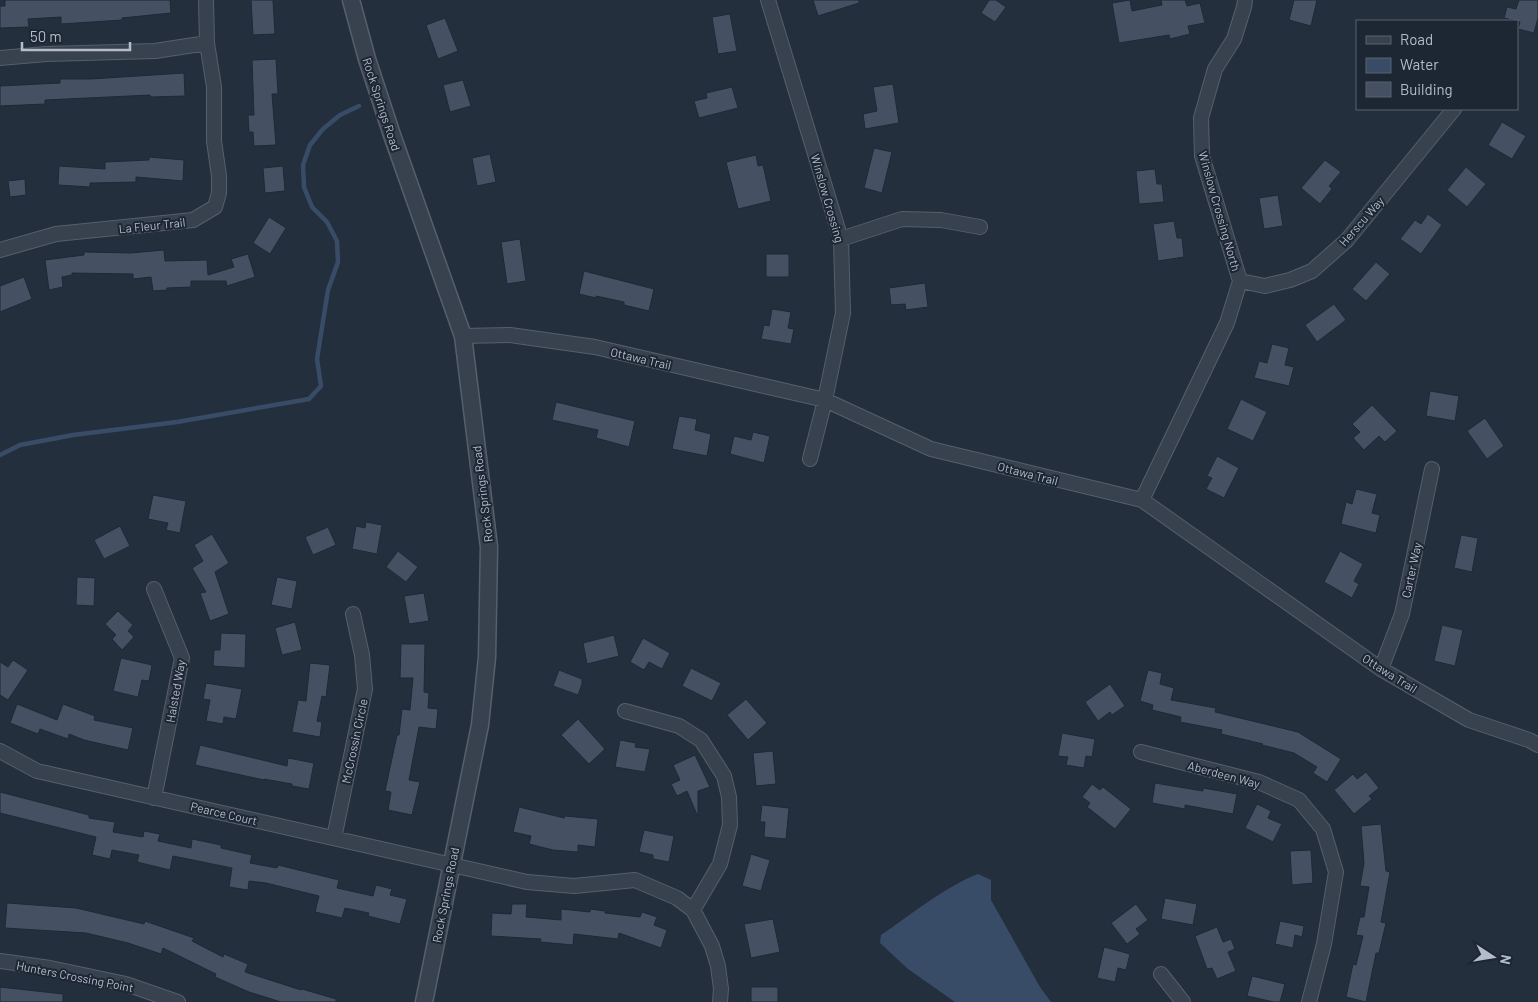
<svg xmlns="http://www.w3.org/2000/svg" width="1538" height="1002" font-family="Barlow,sans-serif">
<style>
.water{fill:#394c67}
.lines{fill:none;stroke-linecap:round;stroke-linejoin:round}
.stream{stroke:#394c67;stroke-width:4.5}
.building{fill:#455162;stroke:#1f2835}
.minor-casing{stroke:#565f6c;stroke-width:16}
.tertiary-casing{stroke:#565f6c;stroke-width:19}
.minor{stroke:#38414e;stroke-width:14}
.tertiary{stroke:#38414e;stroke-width:16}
.labels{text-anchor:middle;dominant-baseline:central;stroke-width:4;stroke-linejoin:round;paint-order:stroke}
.street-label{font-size:12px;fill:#b4bcc9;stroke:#1d2633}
</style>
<rect width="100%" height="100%" fill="#242f3e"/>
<path class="water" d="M978 874 991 880V900L1040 987 1051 1002H955L908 969 880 943 881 935C911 915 944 887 978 874Z"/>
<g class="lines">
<path class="stream" d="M0 455 20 445 73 435 177 422 309 399 321 386 317 359 328 290 338 262 337 241 327 222 312 207 304 187 303 165 310 145 323 129 340 115 359 106"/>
</g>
<path class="building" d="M5 0H170L171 13 122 18V20L61 24V17L28 19 29 27 0 28V6H5Z
M251 0H273L275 34 253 35Z
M813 0H859V3L818 16Z
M989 0H996L1006 7 995 22 981 13Z
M1130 0 1132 11 1162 5 1161 0H1185L1187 6 1200 3 1205 23 1188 26 1190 34 1170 39 1169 35 1119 43 1112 3Z
M1294 0H1317L1311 26 1289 20Z
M1519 0H1538V18L1534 33 1518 29 1520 22 1504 18 1507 7 1516 9Z
M730 14 737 51 718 54 712 17Z
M445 18 458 51 438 59 426 25Z
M276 59 278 94H272L276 145 254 146 253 132H249L248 115H254L252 60Z
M184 73 185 96 150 97V95L45 100V104L0 106V86L60 83V79H91Z
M463 80 471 106 450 112 443 85Z
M893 84 899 123 865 129 863 114 877 111 873 87Z
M732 87 738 108 699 118 694 101 707 98 706 93Z
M1502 122 1526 136 1512 159 1488 145Z
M874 148 892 152 882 193 864 188Z
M490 154 496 182 477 186 472 158Z
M756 155 758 166 763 165 771 201 738 209 726 162Z
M149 157 184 160 183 181 136 177V182L90 183V187L58 185 59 166 105 169V162L149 160Z
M1325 160 1341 172 1329 186 1332 189 1320 204 1301 188Z
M283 166 285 191 265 193 263 168Z
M1466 167 1486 184 1467 207 1447 190Z
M1155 169 1157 184H1162L1164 202 1139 204 1136 171Z
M25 179 26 195 10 197 8 181Z
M1278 195 1283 226 1264 229 1259 198Z
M1428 214 1442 225 1421 254 1400 239 1415 220 1421 224Z
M269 217 286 228 270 254 253 243Z
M1174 221 1177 238H1182L1184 257 1158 261 1153 224Z
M520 239 526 281 507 284 501 242Z
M164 250 165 261 207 260 208 275 234 267 231 259 248 254 255 277 227 286 226 281H191V287L167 288V290L153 291 151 277 133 279V274L72 273V275L62 277 63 287 49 290 45 260 84 255V252L131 253Z
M766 254H789V277H766Z
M1376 262 1390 274 1366 301 1352 289Z
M584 271 654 289 649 311 624 305V302L596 296V298L579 294Z
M24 277 32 299 0 312V286Z
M925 283 928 307 906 310 905 304 891 305 889 288Z
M1334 304 1346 320 1317 342 1305 325Z
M772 309 791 312 788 328 794 329 791 344 761 339 764 325 769 326Z
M1272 344 1289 348 1285 365 1294 367 1289 386 1254 378 1259 361 1267 363Z
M1430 391 1459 396 1455 421 1426 416Z
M1241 399 1267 412 1253 441 1227 429Z
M556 402 635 421 629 447 596 438 598 430 552 420Z
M1372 405 1397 431 1385 442 1379 436 1364 450 1353 438 1360 432 1352 424Z
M679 416 697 419 695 430 711 434 707 456 672 449Z
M1485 418 1504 446 1487 459 1467 431Z
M753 432 770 436 764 463 730 454 734 436 751 440Z
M1217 456 1239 468 1224 498 1206 489 1212 478 1207 476Z
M1356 489 1377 494 1372 513 1380 515 1376 533 1341 524 1346 502 1352 504Z
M153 495 186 501 180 533 166 530 168 523 148 519Z
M366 522 382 525 377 554 352 549 356 526 365 528Z
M120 526 130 546 104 559 94 540Z
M328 527 336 545 313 555 305 537Z
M212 534 229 563 215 572 229 614 210 621 200 593 206 592 192 568 203 561 194 545Z
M1461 535 1478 538 1472 572 1454 568Z
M398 551 418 567 406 582 386 567Z
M1340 551 1363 564 1354 581 1359 584 1352 598 1324 582Z
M77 577 95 578 94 606 76 605Z
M277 577 297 581 292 609 271 605Z
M424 593 429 621 409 624 404 596Z
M118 611 133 625 128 631 134 637 122 650 112 639 116 635 105 624Z
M295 622 302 650 282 655 275 628Z
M1442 625 1463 630 1455 666 1434 661Z
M221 633 246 634 245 668 213 666 214 650H220Z
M614 635 619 656 587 664 583 643Z
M643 638 670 653 662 669 649 662 644 670 630 662Z
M401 644H425L424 692 429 693 428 708 438 709 436 729 419 727 409 780 420 782 412 815 388 810 391 792 385 791 397 735H399L402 709 410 710 413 678H400Z
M121 658 152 665 149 681 142 680 138 697 113 691Z
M13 660 28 670 8 700 0 695V662L8 667Z
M310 663 330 665 326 697 322 696 317 721 322 722 320 737 292 732 298 700 306 701Z
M691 668 721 683 712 701 682 686Z
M559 670 582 679V684L578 695 553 686Z
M1148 670 1162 673 1160 684 1174 688 1171 700 1216 708 1215 712 1298 732 1341 759 1327 782 1313 773 1317 767 1294 753 1262 745 1263 744 1221 734 1222 730 1180 722 1181 717 1152 710 1153 705 1140 701Z
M206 683 242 689 236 719 224 717 223 724 206 721 210 700 203 699Z
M1110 684 1125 706 1112 715 1110 712 1098 721 1085 702Z
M746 699 767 723 748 740 727 715Z
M17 704 57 720 63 704 95 716 94 720 133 728 128 750 84 740 69 734 68 739 40 729 38 734 10 723Z
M578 719 605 749 589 764 561 735Z
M1062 733 1095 739 1092 757 1086 756 1084 768 1066 765 1068 757 1058 756Z
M620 740 636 743 635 747 650 749 645 772 615 767Z
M200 745 287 766 288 758 314 763 309 789 292 786V784L264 779V780L195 765Z
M773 751 776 784 756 786 753 753Z
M695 755 710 787 698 791V817L687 791 677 796 671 784 680 780 673 765Z
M1366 772 1379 788 1369 796 1372 799 1354 814 1334 790 1353 774 1357 779Z
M1155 783 1203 791V788L1237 794 1233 814 1185 805V809L1152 803Z
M1092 784 1100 790 1103 787 1131 809 1115 829 1087 807 1090 803 1082 797Z
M0 792 89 815V818L115 822 113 832 143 837 144 831 160 834 158 841 191 848 192 839 221 845V848L252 855 250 863 277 868 278 865 339 880 337 888 373 896 376 885 392 889 390 895 407 899 400 924 368 916 369 913 345 908 342 918 315 912 319 896 266 883 249 881 248 890 229 887 232 868 173 856 170 870 137 862 139 855 112 850 110 859 92 855 96 837 0 813Z
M1257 804 1271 811 1268 818 1282 824 1273 842 1245 828Z
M762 805 789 808 786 839 764 837 765 822H760Z
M519 807 564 818 565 816 598 819 595 847 578 845V852L553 850 529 844 531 836 513 832Z
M1381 824 1386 871 1390 872 1381 922 1386 923 1379 953H1376L1366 1002 1346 997 1353 964 1356 965 1363 936 1356 935 1360 917H1364L1369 887 1360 886 1364 863 1361 826Z
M644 830 674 836 669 862 653 859V855L639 852Z
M1311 850 1313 883 1292 885 1290 851Z
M751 854 770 860 761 891 742 886Z
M1165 898 1197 904 1193 925 1161 919Z
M7 903 76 908 144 924 145 921 194 938 192 941 223 957 224 954 248 964 245 972 301 990 302 989 336 999V1002H281L249 992 215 977 216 974 163 948 161 954 128 943 86 933 5 928Z
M512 904H527L526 917 561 920V909L590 912V909L605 911V913L640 917 642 912 657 917 654 925 667 930 661 948 619 933 618 939 574 934 573 945 540 942 541 939 491 936 492 913 511 914Z
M1136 904 1148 920 1136 929 1140 934 1127 944 1111 923Z
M773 919 780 952 751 958 744 924Z
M1280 921 1304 926 1302 937 1295 935 1293 948 1275 944Z
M1217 927 1223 942 1231 939 1235 949 1228 952 1236 971 1217 979 1212 968 1207 969 1195 936Z
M1104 947 1130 954 1126 970 1118 968 1115 982 1097 978Z
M1252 976 1285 984 1280 1002H1274L1247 996Z
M0 987 63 994V1002H0Z
M751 987H778V1002H751Z"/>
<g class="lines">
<g class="minor-casing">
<path id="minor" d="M768 0 841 239 843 313 825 400 810 459
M0 58 46 54 155 51 207 43
M841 239 902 219 941 220 980 227
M0 250 56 234 193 220 215 207 219 193V176L214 141V87L207 43 206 0
M1240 281 1265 286 1290 280 1312 271 1347 240 1454 109
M463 336 510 335 595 347 825 400 931 449 1142 500 1381 669 1469 720 1529 740 1538 745
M1142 500 1227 323 1240 281 1202 156 1201 118 1215 69 1234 39 1244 7 1245 0
M154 589 182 658 154 798
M1381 669 1402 614 1432 469
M625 711 679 726 701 740 724 776 729 797 730 825 720 864 693 910
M0 751 37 771 527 882 574 886 635 880 677 898 693 910 712 946 718 966 721 989 720 1002
M1141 752 1259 782 1299 800 1323 829 1336 872 1324 944 1309 1002
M334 838 365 689 362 655 353 614
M0 961 50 968 126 984 178 1002
M1161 974 1183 1002"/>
</g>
<g class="tertiary-casing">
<path id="tertiary" d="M351 0 367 59 392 135 463 336 489 547 487 657 480 725 424 1002"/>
</g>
<use href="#minor" class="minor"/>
<use href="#tertiary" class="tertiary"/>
</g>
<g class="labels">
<g class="street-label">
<text transform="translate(382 104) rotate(72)">Rock Springs Road</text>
<text transform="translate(828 198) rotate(74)">Winslow Crossing</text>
<text transform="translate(1220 211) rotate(74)">Winslow Crossing North</text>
<text transform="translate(1361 221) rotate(-49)">Herscu Way</text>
<text transform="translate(152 225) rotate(-6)">La Fleur Trail</text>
<text transform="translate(641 358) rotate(13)">Ottawa Trail</text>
<text transform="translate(1028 473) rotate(14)">Ottawa Trail</text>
<text transform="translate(482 494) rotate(-97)">Rock Springs Road</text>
<text transform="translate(1411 570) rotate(-78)">Carter Way</text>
<text transform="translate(1390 673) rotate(32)">Ottawa Trail</text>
<text transform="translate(175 691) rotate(-80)">Halsted Way</text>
<text transform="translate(354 741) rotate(-78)">McCrossin Circle</text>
<text transform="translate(1224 774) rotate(15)">Aberdeen Way</text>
<text transform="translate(224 813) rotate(13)">Pearce Court</text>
<text transform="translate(445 895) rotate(-79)">Rock Springs Road</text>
<text transform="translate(75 976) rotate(11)">Hunters Crossing Point</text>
</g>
</g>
<rect x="1356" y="20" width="162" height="90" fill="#1d2633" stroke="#59626f"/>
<rect x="1366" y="36" width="25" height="8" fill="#38414e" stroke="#59626f"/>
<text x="1400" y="45" font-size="15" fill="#b4bcc9">Road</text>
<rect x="1366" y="58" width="25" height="15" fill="#394c67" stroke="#59626f"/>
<text x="1400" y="70" font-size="15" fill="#b4bcc9">Water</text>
<rect x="1366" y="82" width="25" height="15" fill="#455162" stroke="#59626f"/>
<text x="1400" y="95" font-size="15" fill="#b4bcc9">Building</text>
<g transform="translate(1493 957) rotate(102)" stroke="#1d2633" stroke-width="4" paint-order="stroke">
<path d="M0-4L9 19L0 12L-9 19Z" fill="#b4bcc9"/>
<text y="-8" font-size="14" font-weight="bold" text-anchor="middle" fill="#b4bcc9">N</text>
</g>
<path d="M22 42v8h108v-8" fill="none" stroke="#b4bcc9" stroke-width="2.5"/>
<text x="30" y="42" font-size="15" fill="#b4bcc9" stroke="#1d2633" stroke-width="4" paint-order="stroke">50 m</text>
</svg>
